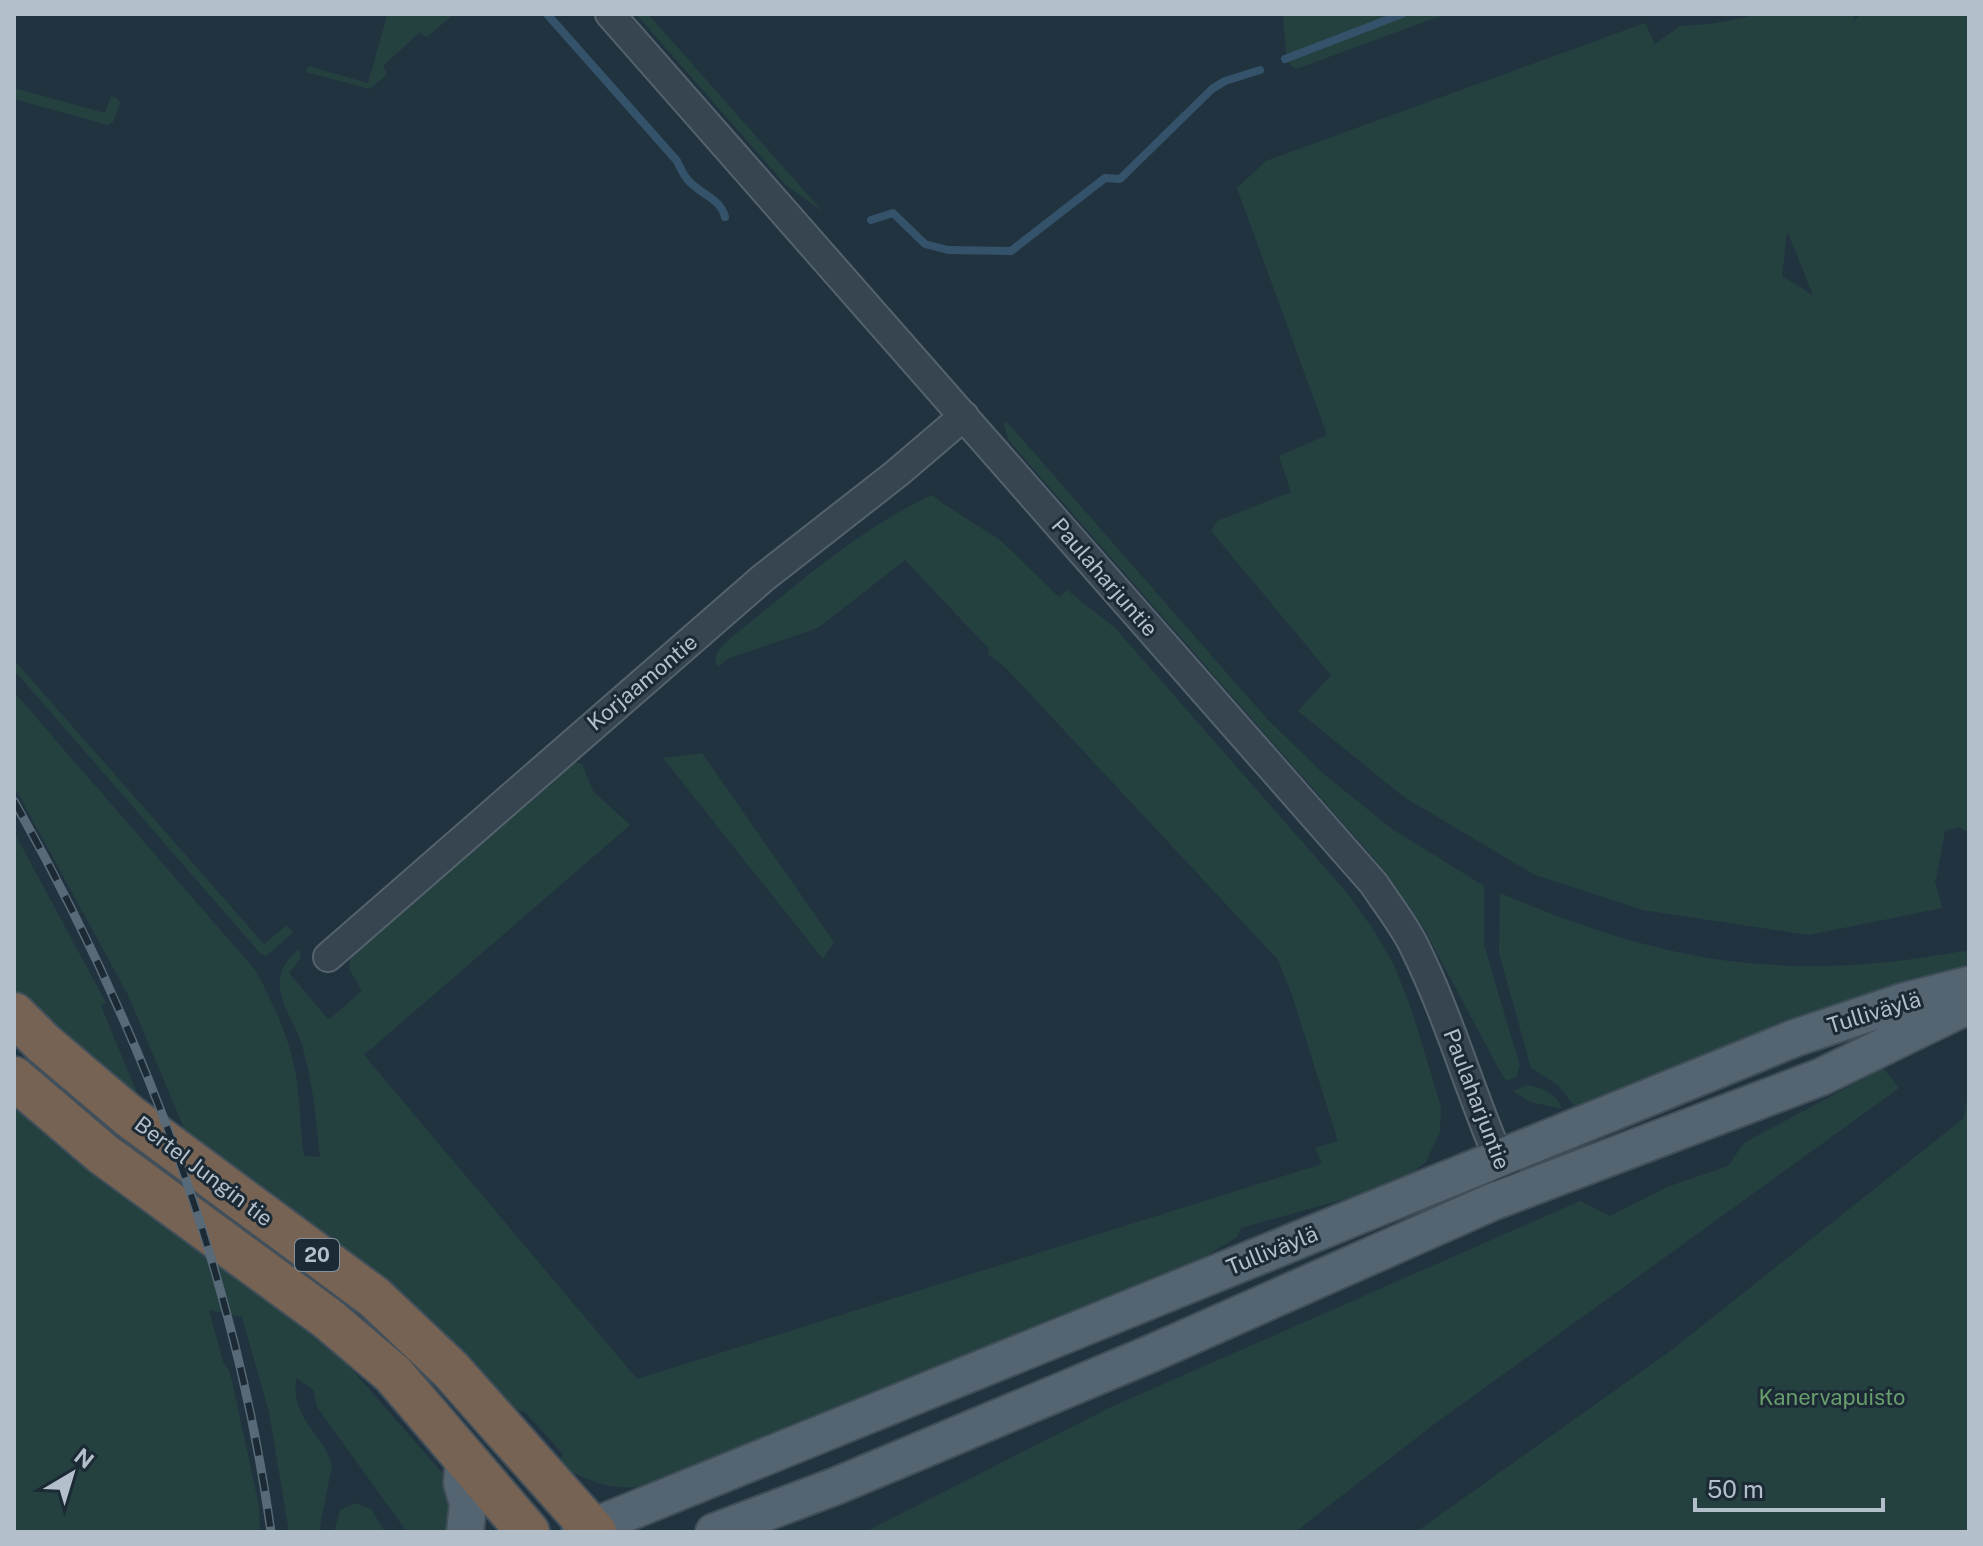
<svg xmlns="http://www.w3.org/2000/svg" width="1983" height="1546" font-family="'Public Sans',sans-serif">
<style>
.green{fill:#244140;fill-rule:evenodd}
.lines{fill:none;stroke-linecap:round;stroke-linejoin:round}
.stream{stroke:#345269;stroke-width:8}
.minor-casing{stroke:#54626e;stroke-width:32}
.major-casing{stroke:#404e59;stroke-width:40}
.highway-casing{stroke:#414f5b;stroke-width:46}
.minor{stroke:#364550;stroke-width:28}
.major{stroke:#546470;stroke-width:36}
.highway{stroke:#766353;stroke-width:42}
.rail-casing{stroke:#586977;stroke-width:9}
.rail{stroke:#1b2a35;stroke-width:6;stroke-dasharray:18;stroke-linecap:butt}
.labels{text-anchor:middle;dominant-baseline:central;stroke-width:6;stroke-linejoin:round;paint-order:stroke}
.shield{fill:#1b2a35;stroke:#85929e;stroke-width:2}
.shield-label{font-size:20px;font-weight:bold;fill:#b3bfcb}
.street-label{font-size:22px;fill:#b3bfcb;stroke:#1b2a35}
.park-label{font-size:22px;fill:#689e6c;stroke:#1b2a35}
</style>
<rect width="100%" height="100%" fill="#223340"/>
<path class="green" d="M383 14H454L427 37 419 33 383 66 387 74 370 89 306 72 308 66 368 83 387 16Z
M636 14H648L823 212 786 185Z
M1283 14H1446L1296 69 1287 62Z
M1762 14H1855L1853 21 1862 14H1969V832L1958 827 1945 831 1936 880 1934 878 1942 908 1809 935 1643 910 1535 875 1404 797 1298 711 1331 675 1211 531 1217 521 1291 492 1279 456 1327 435 1237 188 1266 161 1645 23 1655 44 1680 26 1711 24ZM1787 233H1788L1813 295 1782 276Z
M14 88 105 113 111 96 118 99 120 103 113 122 108 125 14 99Z
M1007 422 1268 720 1325 775 1392 829 1484 886V945L1520 1066 1516 1077 1506 1081 1500 1071 1423 927 1377 862 1017 450 1008 439 1004 424Z
M932 495 942 503 1000 540 1059 597 1067 590 1115 628 1347 893 1373 929 1394 965 1412 1011 1441 1107 1440 1131 1426 1162 1408 1176 1377 1190 1241 1228 1237 1237 1185 1269 655 1484C617 1493 590 1483 557 1464L563 1454 525 1412 508 1408 189 1140 128 995 14 786V692L256 971C274 1005 292 1043 297 1082 300 1106 300 1132 304 1156L320 1157C316 1119 313 1082 302 1045 297 1027 281 1006 280 987 279 970 287 959 299 949L301 958 289 973 328 1019 332 1017 362 991 349 969 351 955 573 762 582 764 593 791 630 825 364 1055 637 1379 1322 1164 1315 1148 1338 1141 1292 995 1278 960 1006 668 988 654 989 649 905 560 818 628 729 658 718 667C713 657 718 651 725 643 791 590 856 530 932 495Z
M14 660 264 944 287 925 293 933 266 956 260 953 14 670Z
M702 753 834 942 823 959 663 758Z
M14 832 106 1003 101 1006 141 1103 14 989Z
M1500 893C1586 930 1680 961 1775 965 1841 969 1905 962 1969 950V964L1858 1000 1575 1107 1558 1085 1531 1068 1499 953Z
M1883 1068 1899 1088 1433 1425 1295 1532H865L1109 1408 1580 1201 1610 1216 1667 1187 1728 1166 1744 1143Z
M1527 1085C1542 1087 1557 1094 1562 1109L1531 1102 1513 1091Z
M1969 1087V1532H1416L1669 1352 1964 1118Z
M14 1097 319 1332 444 1475 452 1493V1532H407L317 1407 314 1390 296 1378C291 1420 322 1432 332 1465L319 1532H289L269 1412 242 1317 209 1310 223 1362 230 1372 259 1506 260 1532H14Z
M355 1503 371 1509 385 1532H334L340 1510Z"/>
<g class="lines">
<path class="stream" d="M547 14 677 161C680 167 683 174 687 179 700 195 720 197 725 217
M1285 59 1402 14
M871 220 893 213 925 244 948 250 1011 251 1105 178 1120 179 1212 89 1225 81 1260 70"/>
<g class="minor-casing">
<path id="minor" d="M610 14 1374 884C1387 904 1404 925 1414 946 1454 1026 1475 1113 1515 1193
M328 957 763 578 896 474 964 416"/>
</g>
<g class="major-casing">
<path id="major" d="M464 1456 462 1483 468 1504 465 1532
M580 1532 1795 1038 1902 1002 1969 985
M714 1532 836 1486 1150 1354 1492 1202 1821 1077 1969 1005"/>
</g>
<g class="highway-casing">
<path id="highway" d="M14 1014 43 1043 129 1116 374 1297 451 1370 595 1532
M14 1078 103 1154 327 1318 393 1374 528 1532"/>
</g>
<use href="#minor" class="minor"/>
<use href="#major" class="major"/>
<use href="#highway" class="highway"/>
<g class="rail-casing">
<path id="rail" d="M14 801C142 1028 235 1273 271 1532"/>
</g>
<use href="#rail" class="rail"/>
</g>
<g class="labels">
<rect class="shield" x="295" y="1239" width="44" height="32" rx="6"/>
<g class="shield-label">
<text x="317" y="1255">20</text>
</g>
<g class="street-label">
<text transform="translate(1105 577) rotate(49)">Paulaharjuntie</text>
<text transform="translate(642 682) rotate(-40)">Korjaamontie</text>
<text transform="translate(1874 1012) rotate(-17)">Tulliväylä</text>
<text transform="translate(1477 1099) rotate(69)">Paulaharjuntie</text>
<text transform="translate(204 1171) rotate(37)">Bertel Jungin tie</text>
<text transform="translate(1272 1250) rotate(-22)">Tulliväylä</text>
</g>
<g class="park-label">
<text x="1832" y="1397">Kanervapuisto</text>
</g>
</g>
<rect width="1983" height="1546" fill="none" stroke="#b3bfcb" stroke-width="32"/>
<g transform="translate(72 1474) rotate(38)" stroke="#1b2a35" stroke-width="6" paint-order="stroke">
<path d="M0-6L14 30L0 20L-14 30Z" fill="#b3bfcb"/>
<text y="-12" font-size="22" font-weight="bold" text-anchor="middle" fill="#b3bfcb">N</text>
</g>
<path d="M1695 1498v12h188v-12" fill="none" stroke="#b3bfcb" stroke-width="4"/>
<text x="1707" y="1498" font-size="24" fill="#b3bfcb" stroke="#1b2a35" stroke-width="6" paint-order="stroke">50 m</text>
</svg>
